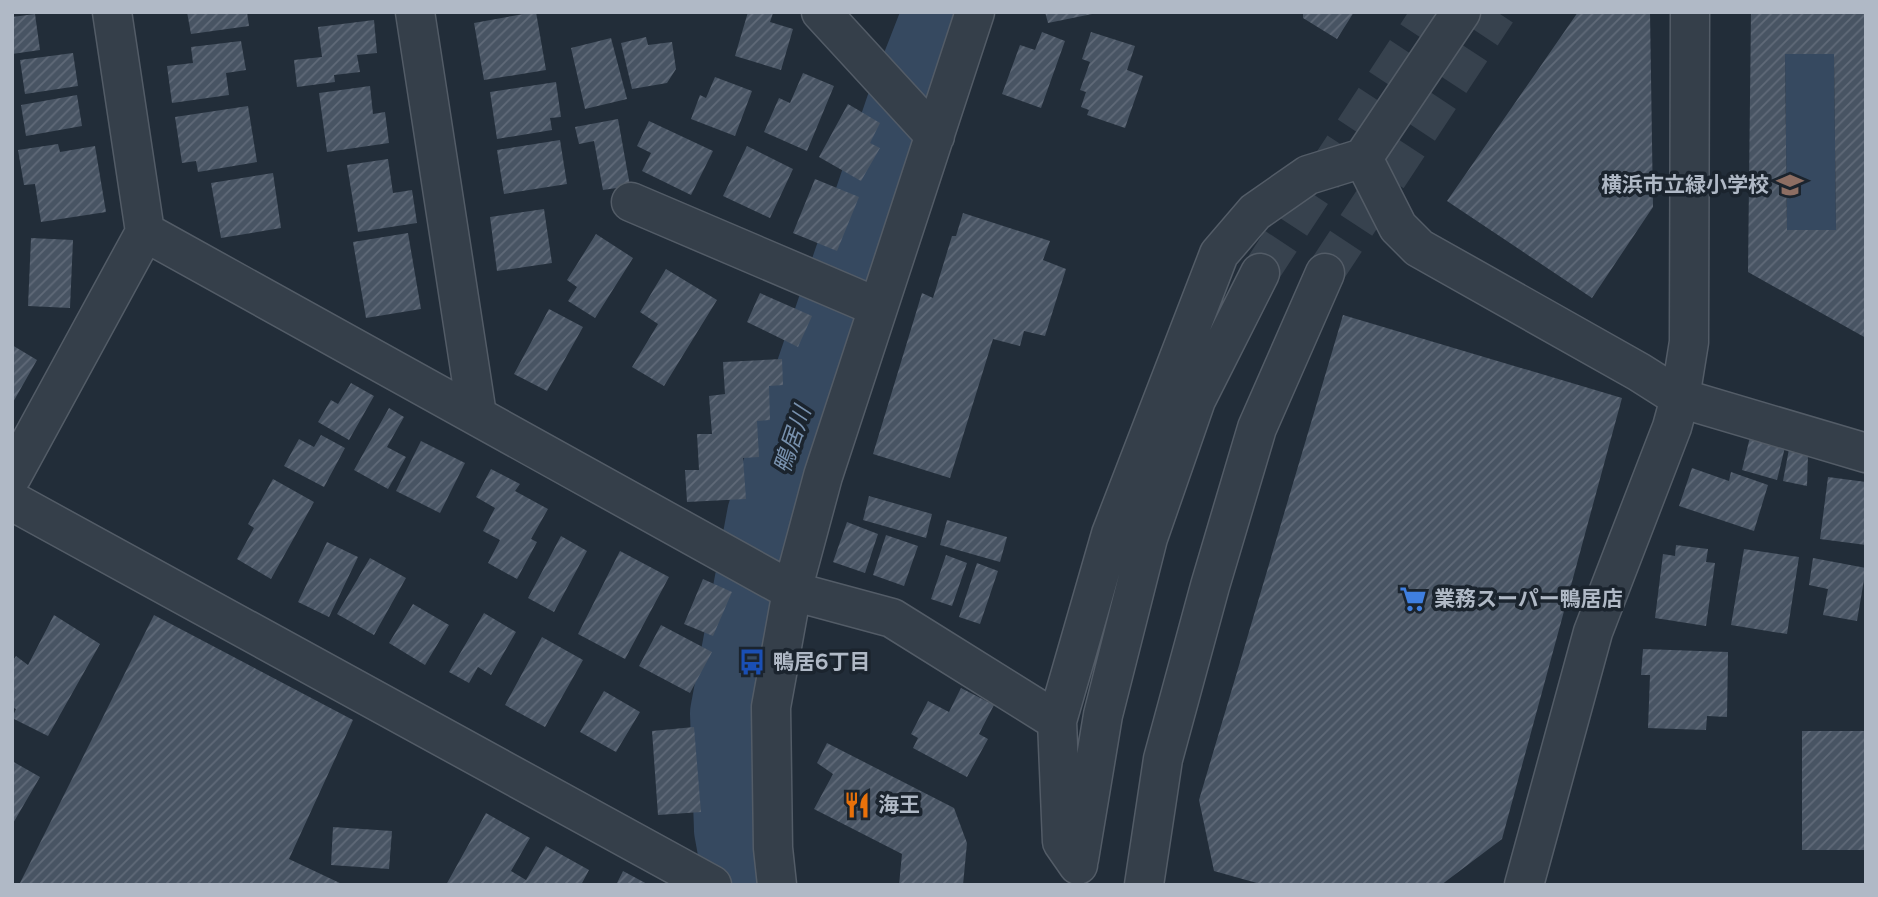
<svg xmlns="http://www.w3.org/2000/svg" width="1878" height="897" font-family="'Varela Round','Noto Sans JP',sans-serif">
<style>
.water{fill:#364960}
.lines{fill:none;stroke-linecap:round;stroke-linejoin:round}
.river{stroke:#364960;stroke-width:82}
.building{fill:url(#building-hatch);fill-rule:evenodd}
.minor-tunnel{stroke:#37424e;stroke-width:38;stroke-dasharray:38 19;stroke-linecap:butt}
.minor-casing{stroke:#535c67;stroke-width:41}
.minor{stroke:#353f4a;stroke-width:38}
.labels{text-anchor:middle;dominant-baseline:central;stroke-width:7;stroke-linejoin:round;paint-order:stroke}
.poi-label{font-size:21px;font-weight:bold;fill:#b0b9c6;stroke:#1b242e;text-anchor:start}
.water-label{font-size:23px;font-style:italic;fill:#7891ae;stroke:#1b242e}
</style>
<defs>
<pattern id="building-hatch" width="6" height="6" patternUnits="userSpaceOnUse" patternTransform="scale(1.75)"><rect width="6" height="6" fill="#485463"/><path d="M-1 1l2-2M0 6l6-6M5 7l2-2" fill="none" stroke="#606a78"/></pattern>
</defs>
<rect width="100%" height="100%" fill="#222d39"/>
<path class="water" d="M1785 54H1834L1836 230H1787Z"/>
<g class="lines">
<path class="river" d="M745 885 735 830 731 713 768 515 907 107 944 12"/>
</g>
<path class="building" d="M187 12H247L249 26 191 34Z
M535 12H536L546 70 484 80 474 23Z
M748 12 773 13 770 22 793 29 781 70 735 56Z
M1045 12H1096L1097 13 1048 23Z
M1303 12H1354L1337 39 1303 18Z
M1578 12H1650L1653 207 1592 298 1447 201Z
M1751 12H1866V338L1748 272ZM1785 54H1834L1836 230H1787Z
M35 14 40 50 12 54V17Z
M374 20 377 53 357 55 360 72 334 75 335 82 297 87 294 60 322 57 318 27Z
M1042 32 1065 41 1041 108 1002 94 1020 45 1035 50Z
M1091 32 1135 46 1127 70 1143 76 1125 128 1087 115 1089 110 1081 107 1086 92 1080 90 1090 62 1082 59Z
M646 37 648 45 672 42 676 69 667 83 632 89 621 43Z
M611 38 627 99 585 109 571 48Z
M241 41 246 70 226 73 229 95 172 103 167 66 193 63 191 47Z
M73 53 78 86 25 94 20 60Z
M803 73 834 86 807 151 764 132 779 98 790 103Z
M715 77 752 91 735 136 691 119 700 95 706 98Z
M556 82 561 117 550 118 552 130 497 139 490 92Z
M370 86 373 114 385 112 389 143 327 152 319 93Z
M77 95 82 126 26 136 21 105Z
M848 104 880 123 870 143 880 148 861 181 819 157Z
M248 106 257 162 198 172 196 161 182 163 175 117Z
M618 119 630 186 603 190 594 141 579 144 575 127Z
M649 121 713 151 691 195 642 171 651 153 637 146Z
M560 140 567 184 504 194 497 150Z
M58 144 60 152 95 146 106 212 41 222 35 184 24 185 18 150Z
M747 146 793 169 770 218 723 196Z
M388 159 393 193 412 190 417 223 358 232 347 165Z
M273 173 281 228 221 238 211 183Z
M815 179 859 197 837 251 793 233Z
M544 209 552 263 497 271 490 217Z
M963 213 1050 241 1043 260 1066 269 1045 336 1024 331 1020 346 993 339 950 478 873 454 922 293 933 298 952 236H956Z
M408 233 421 309 366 318 353 242Z
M596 234 633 258 595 318 568 301 577 287 567 280Z
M31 238 73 240 70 308 28 306Z
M666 269 717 300 664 386 632 367 658 324 640 312Z
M760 293 812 316 798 347 747 322Z
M549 309 583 327 547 391 514 374Z
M1343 315 1622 398 1502 839 1441 885H1264L1214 871 1199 800Z
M12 345 37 360 12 404Z
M782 359 783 385 769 386 770 420 757 421 759 457 743 458 746 499 687 502 685 470H699L697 434H712L709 396 725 394 723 362Z
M351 383 374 396 349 440 318 422 331 400 338 404Z
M389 408 404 417 387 447 406 457 388 489 354 470Z
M321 435 345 448 324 487 284 466 299 439 314 447Z
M1750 437 1785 447 1777 480 1742 470Z
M421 441 465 463 440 513 396 491Z
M1789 449 1808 454 1807 486 1783 481Z
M1692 468 1729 481 1731 472 1768 485 1754 531 1679 506Z
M491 469 520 484 515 491 548 509 531 539 537 542 517 579 488 563 500 540 483 531 495 508 476 497Z
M1828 477 1866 482V545L1820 539Z
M273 479 314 502 271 579 237 559 254 528 248 524Z
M869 496 932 514 926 538 863 520Z
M947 520 1007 537 1000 562 940 545Z
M847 522 878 534 865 573 833 562Z
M886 535 918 546 904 586 873 575Z
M561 536 587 551 554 612 528 598Z
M327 542 358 557 329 617 298 602Z
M1676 545 1708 549 1706 562 1715 563 1706 626 1655 618 1663 554 1675 556Z
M1744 549 1799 557 1787 634 1731 625Z
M620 551 669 577 625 659 578 634Z
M946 555 967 563 952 606 931 599Z
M370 558 406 578 374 635 337 614Z
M1813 558 1866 568 1857 621 1823 615 1828 589 1809 585Z
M977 563 998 571 980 624 959 617Z
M703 579 732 592 713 636 684 624Z
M413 604 449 625 425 665 389 643Z
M484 613 516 632 491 675 478 667 469 683 449 672Z
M54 615 100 644 48 736 12 718 16 709 12 707V662L16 656 28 665Z
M154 615 353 720 289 859 344 885H19Z
M661 625 712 652 690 693 639 666Z
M542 637 583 660 545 727 505 705Z
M1643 649 1728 652 1727 717 1707 716 1706 730 1648 728 1650 675H1641Z
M961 688 994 705 979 734 988 739 967 777 913 748 918 738 911 734 928 701 949 712Z
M604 691 640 712 616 752 580 732Z
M694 727 701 812 658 815 652 731Z
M1802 731H1866V850H1802Z
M827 743 954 808 967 843 963 885H899L902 854 814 809 833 774 817 763Z
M12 761 40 777 12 825Z
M486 813 530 838 511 871 526 880 546 846 589 870 581 885H446Z
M333 827 392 831 389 869 331 865Z
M623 871 649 885H616Z"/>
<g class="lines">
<path class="minor-tunnel" d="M1260 273 1431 12
M1325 273 1497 12"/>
<g class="minor-casing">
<path id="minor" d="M415 12 477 415
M821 12 935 136
M1363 158 1398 227 1419 248 1639 372 1680 398 1866 453
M631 202 877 307
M145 232 792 591 892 618 1057 721
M12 476 145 232 112 12
M12 501 712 885
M1079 859 1103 715 1148 538 1196 400 1260 273
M1078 865 1062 842 1057 721 1111 534 1219 254 1255 212 1308 175 1363 158 1461 12
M777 885 773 848 771 707 792 591 823 476 975 12
M1144 885 1163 759 1210 586 1257 428 1325 273
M1524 885 1593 632 1672 427 1680 398 1689 342 1690 12"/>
</g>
<use href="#minor" class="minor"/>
</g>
<defs>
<g id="school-bare" transform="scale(2.1)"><path d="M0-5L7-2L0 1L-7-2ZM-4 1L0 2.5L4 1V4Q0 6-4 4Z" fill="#8d6e63" stroke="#1b242e" stroke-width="2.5" paint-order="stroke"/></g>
<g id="supermarket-bare" transform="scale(2.1)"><path d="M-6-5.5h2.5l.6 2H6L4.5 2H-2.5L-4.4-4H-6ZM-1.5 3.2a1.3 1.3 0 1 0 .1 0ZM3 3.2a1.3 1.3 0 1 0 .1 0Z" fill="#3f7fe0" stroke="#1b242e" stroke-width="2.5" paint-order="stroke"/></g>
<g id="bus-bare" transform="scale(2.1)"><path d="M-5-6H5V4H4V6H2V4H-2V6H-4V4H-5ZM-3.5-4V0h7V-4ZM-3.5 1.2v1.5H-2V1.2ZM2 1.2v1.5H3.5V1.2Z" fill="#1a4fb4" stroke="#1b242e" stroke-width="2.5" paint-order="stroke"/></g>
<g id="restaurant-bare" transform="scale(2.1)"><path d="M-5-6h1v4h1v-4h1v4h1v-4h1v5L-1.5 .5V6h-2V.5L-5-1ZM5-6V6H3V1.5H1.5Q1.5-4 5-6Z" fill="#e8710a" stroke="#1b242e" stroke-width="2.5" paint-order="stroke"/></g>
</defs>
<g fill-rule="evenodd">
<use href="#school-bare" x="1790" y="185"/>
<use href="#supermarket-bare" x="1413" y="599"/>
<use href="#bus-bare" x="752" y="662"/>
<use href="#restaurant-bare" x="857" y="805"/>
</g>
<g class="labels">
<g class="poi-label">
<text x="1769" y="185" text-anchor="end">横浜市立緑小学校</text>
<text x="1434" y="599">業務スーパー鴨居店</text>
<text x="773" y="662">鴨居6丁目</text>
<text x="878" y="805">海王</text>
</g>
<g class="water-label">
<text transform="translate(793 440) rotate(-71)">鴨居川</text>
</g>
</g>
<rect width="1878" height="897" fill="none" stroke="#b0b9c6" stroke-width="28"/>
</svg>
